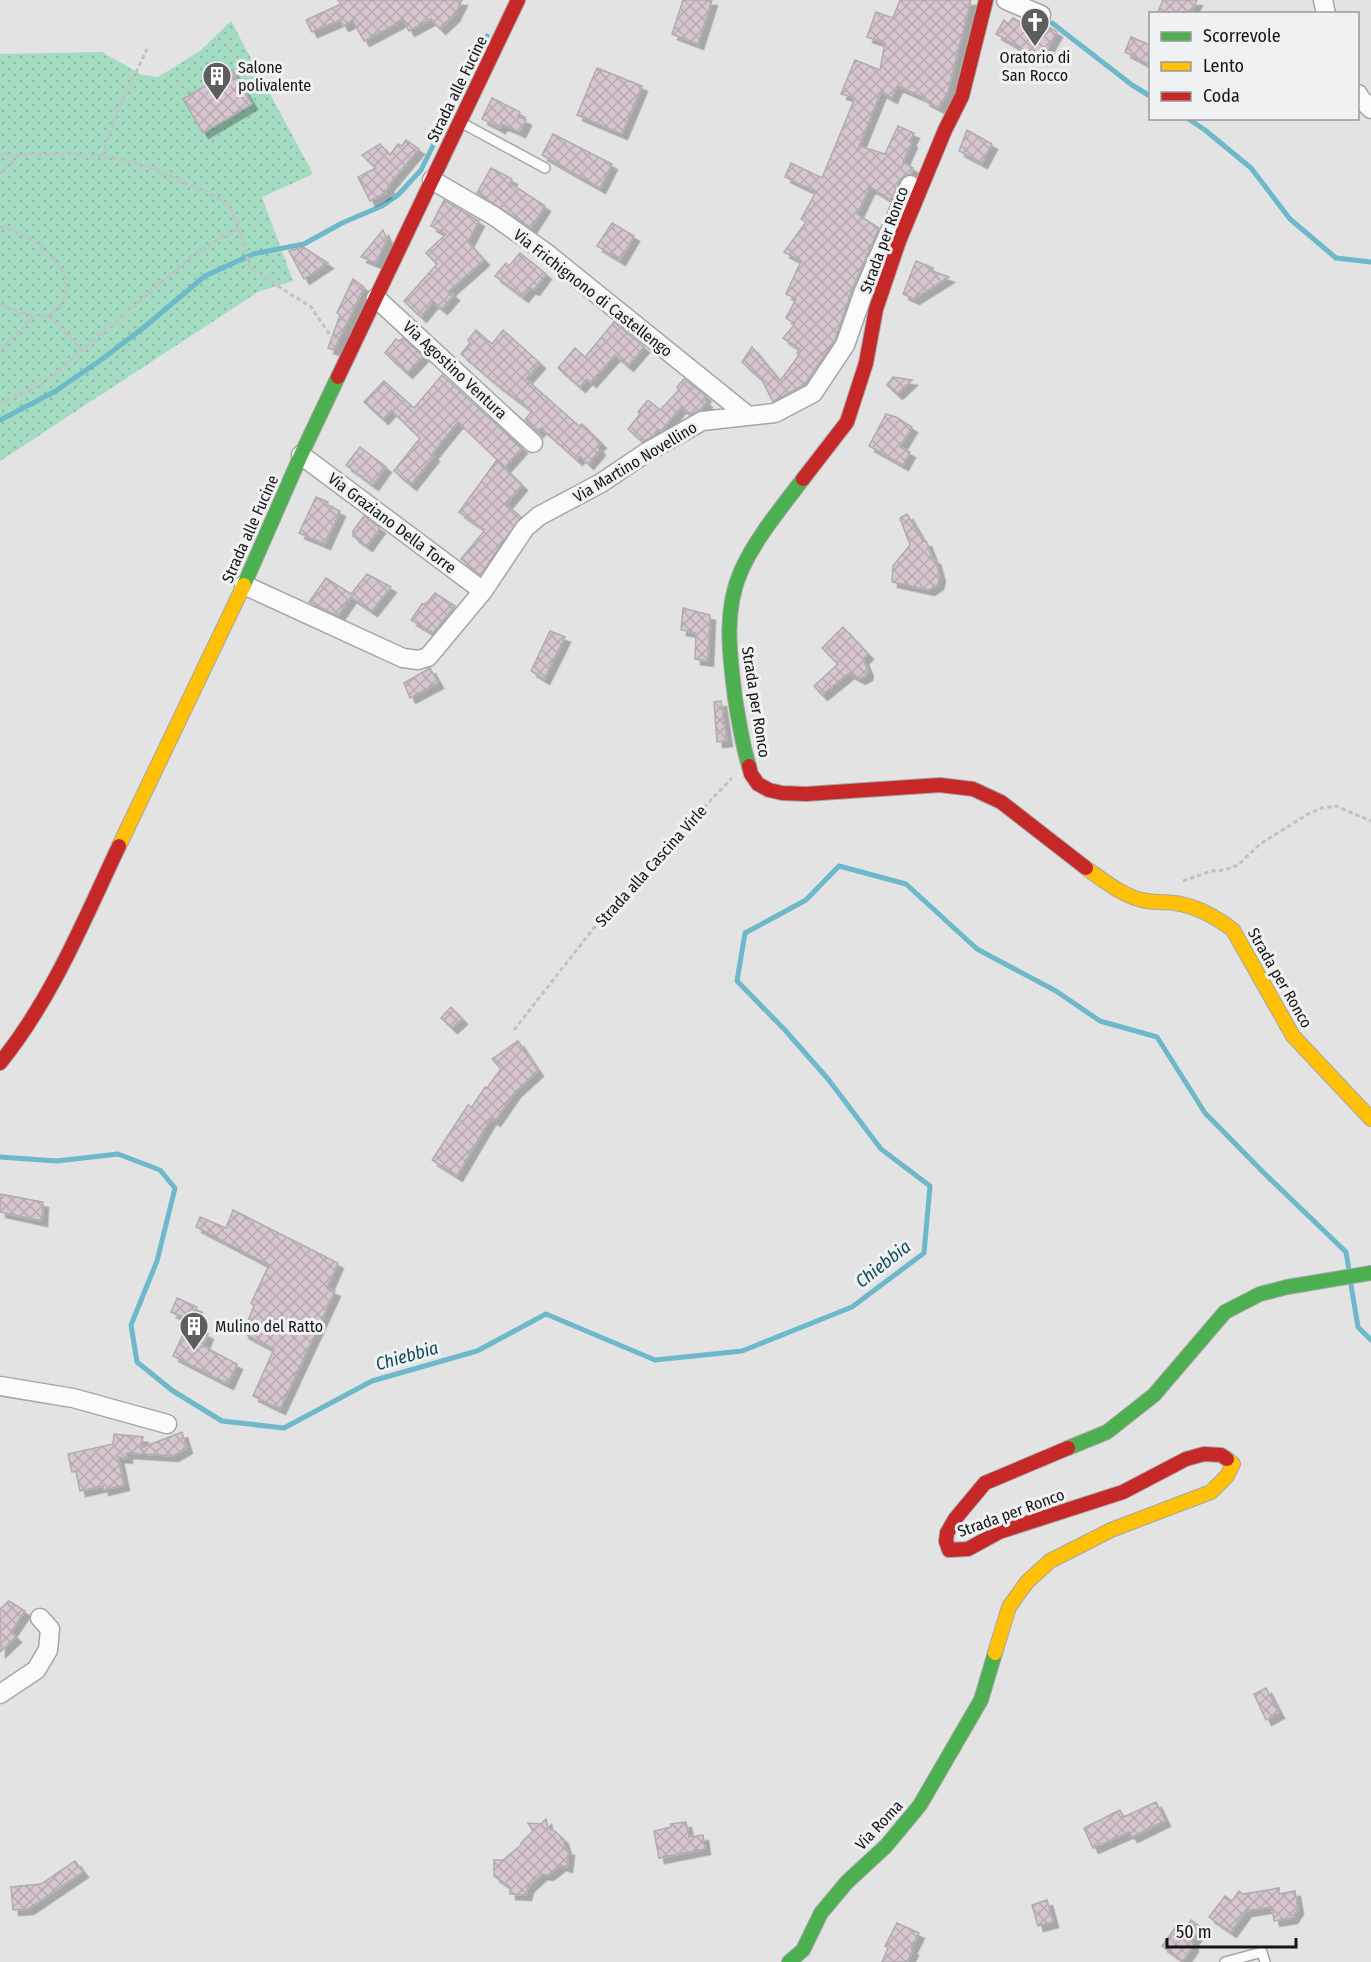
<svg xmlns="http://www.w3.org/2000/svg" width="1371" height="1962" font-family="'Fira Sans Condensed',sans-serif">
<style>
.green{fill:url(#green-dots)}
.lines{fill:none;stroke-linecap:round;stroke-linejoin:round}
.stream{stroke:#6db8cb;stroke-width:5}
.building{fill:url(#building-cross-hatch);stroke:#aeadae;stroke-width:1.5;filter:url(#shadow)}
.lane-casing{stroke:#a6a6a7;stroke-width:12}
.street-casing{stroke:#a6a6a7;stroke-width:21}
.fast-casing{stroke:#a6a6a7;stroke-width:16}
.slow-casing{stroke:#a6a6a7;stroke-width:16}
.jam-casing{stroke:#a6a6a7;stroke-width:16}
.path{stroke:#c2c2c3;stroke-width:3;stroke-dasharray:4.5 3;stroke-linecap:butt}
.lane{stroke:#fbfbfb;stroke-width:9}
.street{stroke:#fbfbfb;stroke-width:18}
.fast{stroke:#4caf50;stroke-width:14}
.slow{stroke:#ffc107;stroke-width:14}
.jam{stroke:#c62828;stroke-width:14}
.labels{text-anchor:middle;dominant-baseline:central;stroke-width:6;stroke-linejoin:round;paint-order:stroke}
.poi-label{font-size:16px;fill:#161617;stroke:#f0f1f2;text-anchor:start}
.street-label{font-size:16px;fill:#161617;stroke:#f0f1f2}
.water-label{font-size:18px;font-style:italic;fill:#0f4d5b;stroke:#f0f1f2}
</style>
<defs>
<pattern id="green-dots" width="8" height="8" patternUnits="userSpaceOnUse" patternTransform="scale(1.5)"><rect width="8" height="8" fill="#a4dcc1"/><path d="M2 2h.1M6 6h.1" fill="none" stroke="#8cbca5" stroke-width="1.8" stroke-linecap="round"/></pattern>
<pattern id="building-cross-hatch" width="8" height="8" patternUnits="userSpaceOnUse" patternTransform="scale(1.5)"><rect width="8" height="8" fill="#d7c5cf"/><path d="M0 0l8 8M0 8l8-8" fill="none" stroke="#b8a8b1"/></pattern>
<filter id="shadow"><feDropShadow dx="5.5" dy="5.5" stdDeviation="0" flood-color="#0004"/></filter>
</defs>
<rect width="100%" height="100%" fill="#e3e3e4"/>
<path class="green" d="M231 21 313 174 262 197 293 281 258 292 0 461V54L102 52 142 75 158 77 200 51Z"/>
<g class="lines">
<path class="stream" d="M1052 23 1132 85 1150 96
M1187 118 1205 130 1251 168 1290 219 1336 258 1371 262
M0 420 54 392 101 360 143 328 205 276 253 254 304 244 342 223 382 206 398 195 421 170 487 36
M0 1157 57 1161 118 1154 160 1170 175 1188 157 1261 131 1325 137 1362 173 1391 222 1421 284 1428 372 1381 477 1351 546 1314 655 1360 742 1351 852 1307 924 1253 930 1186 881 1149 828 1079 784 1029 737 981 745 933 806 900 839 866 906 884 977 949 1056 991 1100 1021 1157 1037 1205 1113 1264 1173 1346 1252 1349 1270
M1351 1285 1358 1327 1371 1340"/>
</g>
<path class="building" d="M338 0H462L454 16 440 29 431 19 409 31 403 20 364 41 353 21 343 26 340 20 312 32 306 20 341 4Z
M683 0H712L698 44 672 34Z
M900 0H971L948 91 939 108 924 100 925 98 897 86 892 98 881 92 859 146 885 154 898 126 914 133 910 141 912 142 903 162 913 168 911 174 904 176 900 180 891 200 870 187 857 214 879 228 853 287 835 340 805 384 773 402 762 380 742 362 752 347 780 381 799 355 797 353 800 349 783 338 795 324 786 318 796 299 786 294 801 261 784 252 806 222 801 219 816 192 785 177 791 163 822 178 855 98 841 94 855 60 880 70 885 43 867 37 876 12 893 18Z
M1163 0H1197L1190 14H1157Z
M1013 18 1034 30 1036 27 1043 30 1046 25 1057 32 1041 60 996 34 1004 20 1008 24Z
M1131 37 1150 45V65L1125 52Z
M597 68 642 86 622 134 577 115Z
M232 70 252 104 203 133 183 99Z
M492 98 520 112 518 116 526 120 520 132 502 124 500 128 482 119Z
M967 130 992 144 982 163 959 151Z
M553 134 612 164 600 188 542 155Z
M406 140 419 149 388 186 389 188 384 191 386 193 370 201 358 177 376 168 362 155 380 144 390 155 398 144 402 146Z
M491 168 512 179 510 183 545 206 531 228 477 193Z
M444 200 479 221 468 242 484 260 449 291 454 295 442 309 433 302 421 317 404 301 437 264 426 253 446 234 431 226Z
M612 223 634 236 620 260 597 246Z
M383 230 387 239 376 263 361 257Z
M303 247 328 263 304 279 289 251Z
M520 253 546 274 534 290 530 288 523 297 495 276 506 263 509 266Z
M916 261 933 268 932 271 949 277 914 299 903 294Z
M353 279 364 287 334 350 328 348 340 315 337 313Z
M614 322 644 347 628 366 615 355 591 382 587 379 580 387 558 368 575 348 585 357Z
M476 330 492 344 503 330 540 363 526 379 579 426 582 424 601 443 597 446 600 450 588 464 580 456 577 460 541 428 538 432 525 420 532 411 495 383 461 354 470 343 468 340Z
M403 338 423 356 407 373 385 353 396 339 399 341Z
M442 375 522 448 505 467 458 422 432 454 434 456 411 485 394 471 420 438 391 410 383 419 364 402 384 381 414 408Z
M893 377 912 380 897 394 887 385Z
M684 379 706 396 703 399 707 402 700 410 690 415 681 407 661 431 658 429 653 436 643 442 628 429 640 414 638 412 648 400 660 410 679 390 677 387Z
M886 414 896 417 912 427 900 447 910 452 903 465 869 446Z
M360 447 386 467 373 485 346 465Z
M497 460 522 485 506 504 521 517 480 575 461 559 485 530 459 512Z
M316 497 328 502 327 505 340 511 325 544 299 533Z
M907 514 923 541H926L933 559H935L940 576 938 584 929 590 892 582 893 566 910 545 900 518Z
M364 516 380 528 367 546 353 536V531Z
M367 574 391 587 372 611 351 597 338 616 309 602 326 578 351 594Z
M435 593 455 606 433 633 411 620 422 604 427 603Z
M683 608 710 615 708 661 695 659 696 633 681 630Z
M843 627 868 654 863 659 868 671 867 675 860 679 849 673 822 695 814 686 838 664 822 648Z
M550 631 565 637 544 679 531 671Z
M430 668 438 683 410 698 404 683Z
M721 701 727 741 717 742 714 702Z
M451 1007 462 1019 452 1028 441 1018Z
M518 1041 538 1071 515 1092 495 1121 491 1118 457 1176 432 1160 468 1105 472 1107 485 1087 487 1088 501 1069 492 1059Z
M0 1194 43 1202 42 1221 0 1212Z
M233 1210 338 1263 327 1288 335 1291 280 1409 253 1396 274 1349 243 1333 254 1306 251 1303 269 1265 196 1227 200 1217 226 1228Z
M177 1298 197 1307 190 1320 171 1312Z
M188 1324 208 1334 203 1346 237 1364 228 1384 173 1356Z
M182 1432 187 1448 173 1456 127 1453V1458L118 1457 124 1485 103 1490V1486L80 1491 76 1471 72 1472 68 1454 113 1444 114 1434 143 1437 141 1448Z
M9 1601 25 1611 11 1632 16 1637 0 1652V1609Z
M1266 1688 1279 1713 1266 1720 1254 1694Z
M1156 1802 1165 1821 1132 1837 1129 1832 1093 1848 1084 1828 1120 1810 1124 1817Z
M546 1819 548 1828 556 1832 563 1839 566 1850H569L567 1867 561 1865 548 1875 542 1874 528 1887 526 1895 510 1894V1887L494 1876V1860H503L521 1845V1843L533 1831 528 1823 541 1824Z
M686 1822 689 1837 703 1835 705 1849 659 1858 654 1831 671 1827V1824Z
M75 1861 83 1872 28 1909 13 1910 11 1887 41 1884Z
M1279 1888V1894L1295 1891 1298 1909 1292 1918 1274 1921 1272 1907 1246 1911 1231 1932 1209 1917 1225 1896 1232 1901 1239 1891 1243 1894Z
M1047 1900 1053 1922 1038 1926 1032 1905Z
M1191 1920 1202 1928 1192 1941 1193 1946 1183 1961 1162 1946 1177 1925 1184 1930Z
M897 1923 919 1933 911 1949 913 1950 907 1962H882L888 1948 885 1946Z"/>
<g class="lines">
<g class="lane-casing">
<path id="lane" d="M462 123 545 168
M1225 1962 1262 1952 1265 1962"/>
</g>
<g class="street-casing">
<path id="street" d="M1006 0 1041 15
M1323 0 1326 14
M1358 94 1360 98 1371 109
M432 180 494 216 545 252 747 415
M376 298 533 443
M301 455 483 591
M244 585 403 658 418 660 428 657 483 591 525 528 539 516 601 483 647 452 702 421 775 413 813 393 845 345 864 291 910 185
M0 1386 73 1398 167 1424
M0 1694 36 1670 48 1650 50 1629 40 1618"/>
</g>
<g class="fast-casing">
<path id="fast" d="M244 585 301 455 338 377
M749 766C742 744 739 721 735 698 730 656 723 612 741 571 756 538 781 508 803 479
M1068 1448 1107 1432 1154 1395 1225 1312 1260 1294 1287 1287 1371 1273
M789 1962 803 1950 821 1913 847 1882 886 1846 920 1805 981 1700 995 1653"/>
</g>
<g class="slow-casing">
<path id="slow" d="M119 846 244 585
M1086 868C1103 880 1121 895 1142 900 1152 903 1164 901 1175 903 1196 906 1216 917 1233 930L1293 1036 1371 1119
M995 1653 1009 1607 1027 1582 1050 1561 1111 1530 1211 1492 1227 1476 1233 1464 1227 1459"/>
</g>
<g class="jam-casing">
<path id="jam" d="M338 377 518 0
M803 479 847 422 866 363 876 309 899 241 945 130 962 96 986 0
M749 766 751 774 758 784 769 790 782 793 806 794 940 785 973 789 1001 802 1086 868
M0 1063C52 999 84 920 119 846
M1068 1448 985 1483 955 1519 947 1533 946 1541 949 1550 968 1549 999 1532 1123 1492 1186 1459 1204 1454 1221 1455 1227 1459"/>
</g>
<path class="path" d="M0 155C34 155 67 153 100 156 134 160 166 173 196 188 208 193 222 198 230 209 241 225 244 251 251 269L311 307 334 341
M102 156 116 115 147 49
M0 174 19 155
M0 227C27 231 81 269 63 300 56 315 49 316 33 317L0 351
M0 304 33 317
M49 316 82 350
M0 404 43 384 198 251 239 228
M1183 881 1211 871 1224 870 1238 865 1260 844 1308 814 1322 808 1336 806 1371 821
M514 1030 615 901 732 778"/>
<use href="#lane" class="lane"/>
<use href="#street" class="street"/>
<use href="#fast" class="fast"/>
<use href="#slow" class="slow"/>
<use href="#jam" class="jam"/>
</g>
<defs>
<g id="church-pin" transform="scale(1.5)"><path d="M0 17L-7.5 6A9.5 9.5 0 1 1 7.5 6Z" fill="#5e5e5f" stroke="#f0f1f2"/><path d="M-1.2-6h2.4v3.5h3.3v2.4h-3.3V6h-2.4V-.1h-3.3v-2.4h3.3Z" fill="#fff"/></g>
<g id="building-pin" transform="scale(1.5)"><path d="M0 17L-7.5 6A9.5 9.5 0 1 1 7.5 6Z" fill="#5e5e5f" stroke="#f0f1f2"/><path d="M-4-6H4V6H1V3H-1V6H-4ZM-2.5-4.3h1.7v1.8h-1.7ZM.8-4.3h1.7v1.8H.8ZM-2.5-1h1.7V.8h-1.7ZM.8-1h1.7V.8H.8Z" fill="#fff"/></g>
</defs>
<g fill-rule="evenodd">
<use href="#church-pin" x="1035" y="22"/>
<use href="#building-pin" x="217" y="76"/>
<use href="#building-pin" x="194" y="1326"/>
</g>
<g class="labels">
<g class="poi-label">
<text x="1035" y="57" text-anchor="middle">Oratorio di<tspan x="1035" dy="18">San Rocco</tspan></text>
<text x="238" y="67">Salone<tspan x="238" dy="18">polivalente</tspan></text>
<text x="215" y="1326">Mulino del Ratto</text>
</g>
<g class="street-label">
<text transform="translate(457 89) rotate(-64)">Strada alle Fucine</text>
<text transform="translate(884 240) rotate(-70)">Strada per Ronco</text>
<text transform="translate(593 293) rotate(38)">Via Frichignono di Castellengo</text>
<text transform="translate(455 370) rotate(43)">Via Agostino Ventura</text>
<text transform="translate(635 462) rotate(-31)">Via Martino Novellino</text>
<text transform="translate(392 523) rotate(37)">Via Graziano Della Torre</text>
<text transform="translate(250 529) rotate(-66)">Strada alle Fucine</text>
<text transform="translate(756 702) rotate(81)">Strada per Ronco</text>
<text transform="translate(651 866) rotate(-48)">Strada alla Cascina Virle</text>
<text transform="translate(1280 978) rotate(60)">Strada per Ronco</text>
<text transform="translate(1011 1513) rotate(-20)">Strada per Ronco</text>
<text transform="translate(879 1825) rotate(-47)">Via Roma</text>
</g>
<g class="water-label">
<text transform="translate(883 1264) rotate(-38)">Chiebbia</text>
<text transform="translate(407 1356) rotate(-16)">Chiebbia</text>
</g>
</g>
<rect x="1149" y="12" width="210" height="108" fill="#f0f1f2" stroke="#99999a" stroke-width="1.5"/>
<rect x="1161" y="32" width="30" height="9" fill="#4caf50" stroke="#99999a" stroke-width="1.5"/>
<text x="1203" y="42" font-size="18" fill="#161617">Scorrevole</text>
<rect x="1161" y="62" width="30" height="9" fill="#ffc107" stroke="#99999a" stroke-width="1.5"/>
<text x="1203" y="72" font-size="18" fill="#161617">Lento</text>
<rect x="1161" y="92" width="30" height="9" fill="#c62828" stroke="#99999a" stroke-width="1.5"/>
<text x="1203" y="102" font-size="18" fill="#161617">Coda</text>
<path d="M1167 1938v9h129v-9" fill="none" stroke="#161617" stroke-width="3"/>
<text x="1176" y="1938" font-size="18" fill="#161617" stroke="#f0f1f2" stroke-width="4.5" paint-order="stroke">50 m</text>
</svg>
